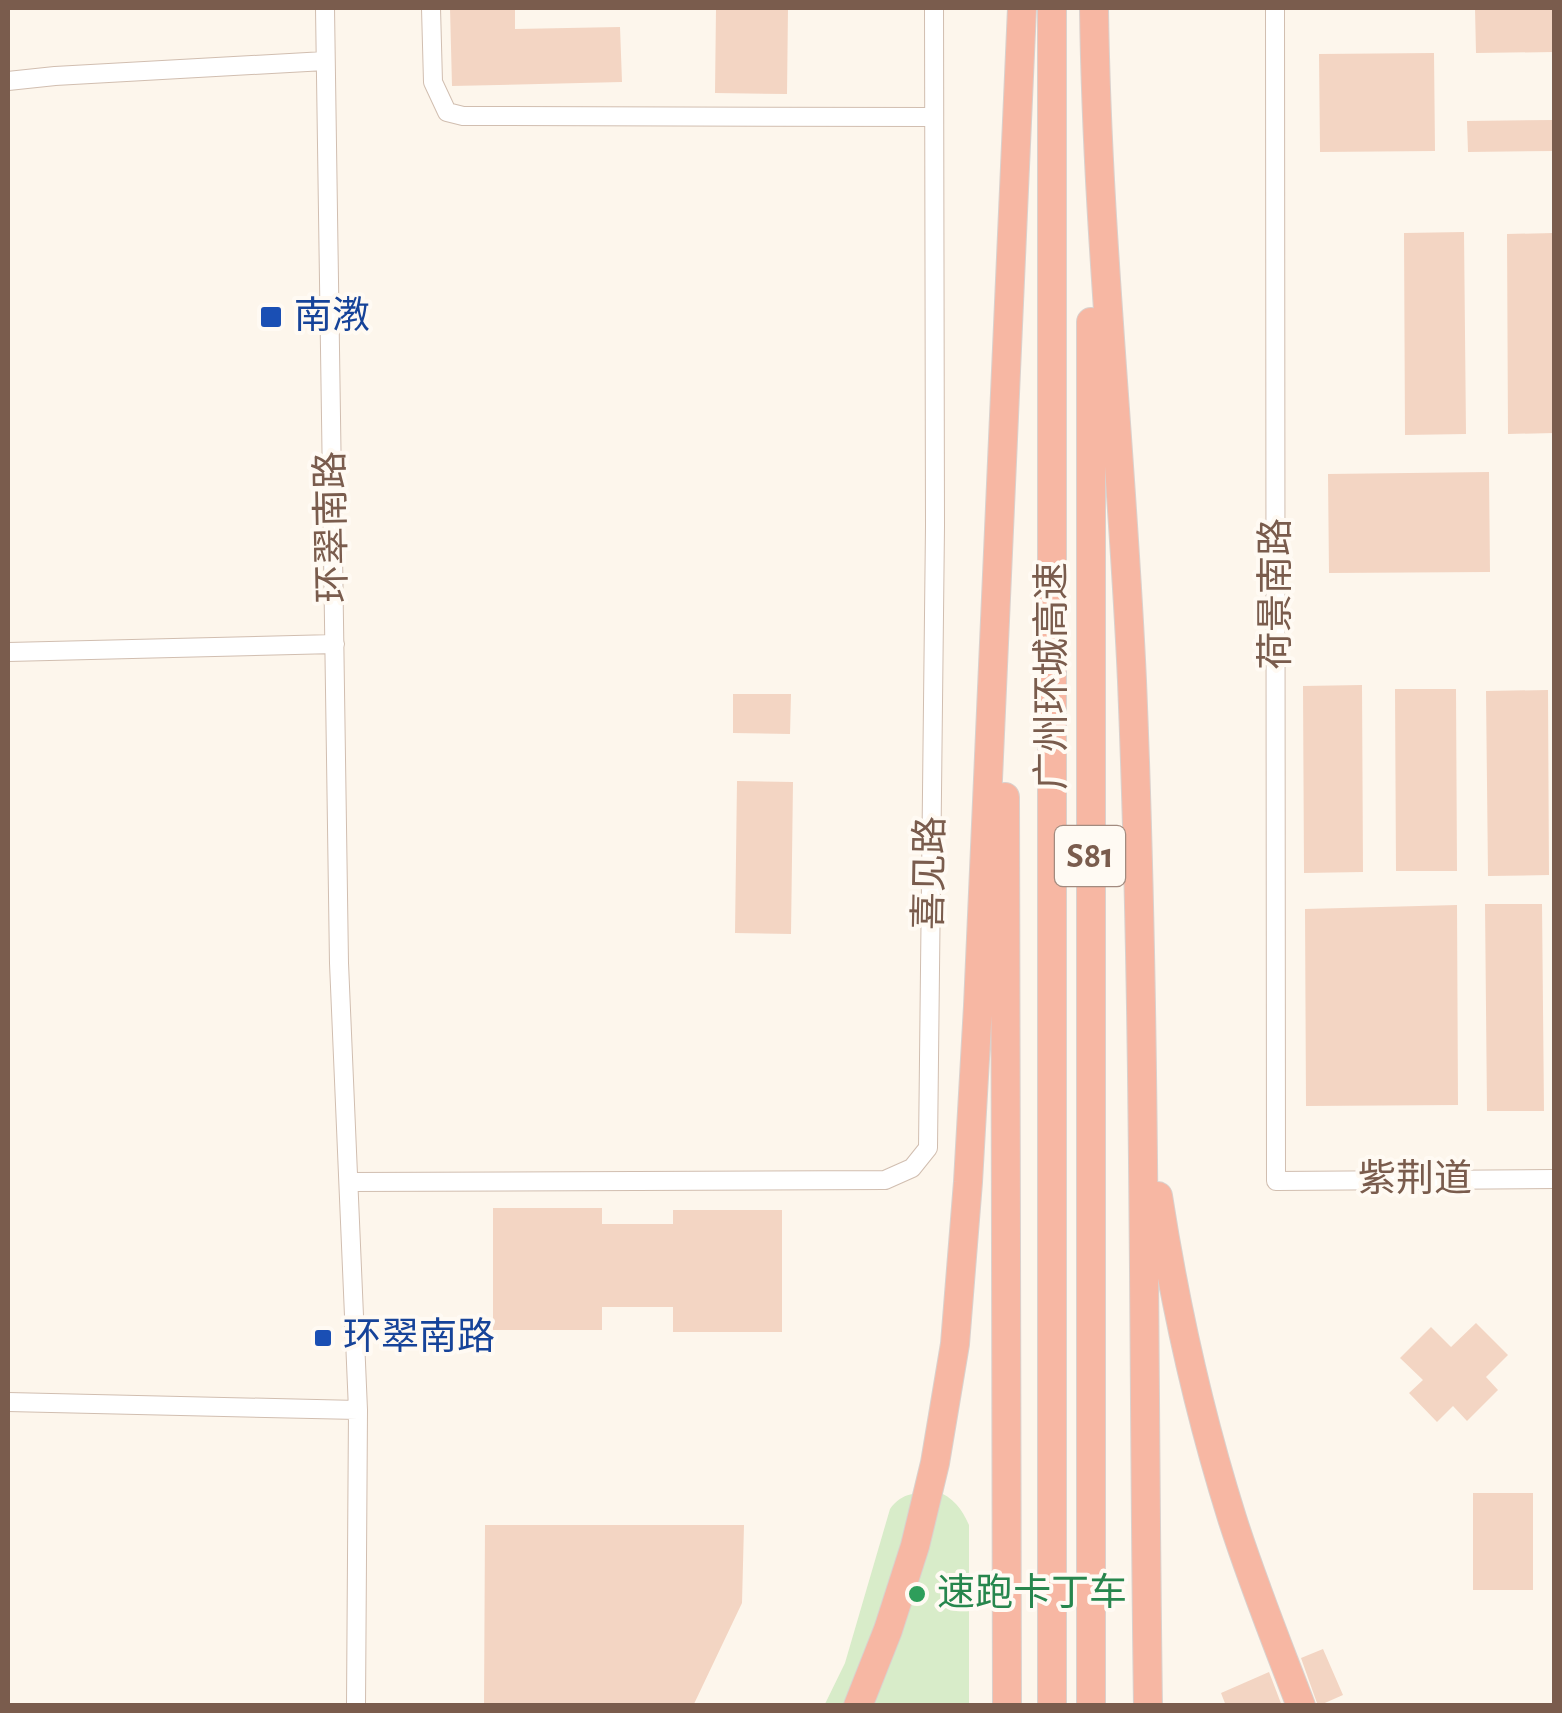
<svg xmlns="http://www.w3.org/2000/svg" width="1562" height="1713" font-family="'Alegreya Sans','Noto Sans SC',sans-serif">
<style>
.green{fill:#d8ecc9}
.building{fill:#f3d5c3}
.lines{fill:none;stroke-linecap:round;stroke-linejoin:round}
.minor-casing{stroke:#d1beb0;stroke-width:20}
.highway-casing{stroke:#dad1cd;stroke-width:30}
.minor{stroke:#fff;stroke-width:18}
.highway{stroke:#f7b7a3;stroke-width:28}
.transit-dot{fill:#1a4fb4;stroke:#fffaf3;stroke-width:4}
.leisure-dot{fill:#2e9e5b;stroke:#fffaf3;stroke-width:4}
.labels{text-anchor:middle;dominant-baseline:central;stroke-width:8;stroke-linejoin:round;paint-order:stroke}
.shield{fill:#fffaf3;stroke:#a28b7f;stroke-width:2.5}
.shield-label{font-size:35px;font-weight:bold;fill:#7a5c4d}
.transit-label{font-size:38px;fill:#164399;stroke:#fffaf3;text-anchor:start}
.street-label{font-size:38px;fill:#7a5c4d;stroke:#fffaf3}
.leisure-label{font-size:38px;fill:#27864d;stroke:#fffaf3;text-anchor:start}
</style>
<rect width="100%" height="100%" fill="#fdf6ec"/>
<path class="green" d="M936 1491C953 1497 962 1509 969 1525V1705L824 1706 845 1663 890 1509C902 1492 917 1493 936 1491Z"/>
<path class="building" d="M450 8H515V29L620 27 622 82 452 86Z
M716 8H788L787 94 715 93Z
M1475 8H1554V52L1476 53Z
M1434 53 1435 151 1320 152 1319 54Z
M1554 120V151L1468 152 1467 121Z
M1464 232 1466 434 1405 435 1404 233Z
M1554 233V433L1508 434 1507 234Z
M1489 472 1490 572 1329 573 1328 474Z
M1362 685 1363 872 1304 873 1303 686Z
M1395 689H1456L1457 871H1396Z
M1548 690 1549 875 1488 876 1486 691Z
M733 694H791L790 734 733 733Z
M737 781 793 782 791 934 735 933Z
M1485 904H1542L1544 1111H1487Z
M1457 905 1458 1105 1306 1106 1305 909Z
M493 1208H602V1224H673V1210H782V1332H673V1307H602V1330H493Z
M1476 1323 1508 1355 1486 1377 1498 1390 1467 1421 1453 1406 1437 1422 1409 1393 1423 1380 1400 1358 1431 1327 1451 1347Z
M1473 1493H1533V1590H1473Z
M485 1525H744L742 1603 693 1706H484Z
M1323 1649 1343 1695 1318 1706 1301 1658Z
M1269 1672 1282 1706H1226L1221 1693Z"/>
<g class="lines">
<g class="minor-casing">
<path id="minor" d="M325 8 339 963 358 1410 356 1706
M431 8 433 82 447 112 463 116 934 117
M1275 8 1276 1181 1554 1179
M8 81 55 76 325 61
M8 652 335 644
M349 1182 885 1180 912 1168 928 1148 935 526 934 8
M8 1402 358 1410"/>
</g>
<g class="highway-casing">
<path id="highway" d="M1052 8V1706
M1094 8C1097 233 1122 456 1132 681 1146 1022 1143 1364 1148 1706
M1091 322V1706
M1005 797 1007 1706
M1158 1196C1175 1305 1199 1413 1232 1518 1252 1581 1277 1643 1301 1706
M858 1706 888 1630 915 1546 935 1463 955 1344 968 1182 978 1006 1022 8"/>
</g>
<use href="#minor" class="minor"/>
<use href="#highway" class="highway"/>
</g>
<g class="transit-dot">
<rect x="259" y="305" width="24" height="24" rx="5"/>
<rect x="313" y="1328" width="20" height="20" rx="5"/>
</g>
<circle class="leisure-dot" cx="917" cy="1594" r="10"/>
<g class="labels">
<rect class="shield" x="1055" y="826" width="70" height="60" rx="8"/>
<g class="shield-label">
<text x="1090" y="856">S81</text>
</g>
<g class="transit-label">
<text x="294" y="317">南漖</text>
<text x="343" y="1338">环翠南路</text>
</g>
<g class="street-label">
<text transform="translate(333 527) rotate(-91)">环翠南路</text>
<text transform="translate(1277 594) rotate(-90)">荷景南路</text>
<text transform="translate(1053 676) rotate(-90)">广州环城高速</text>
<text transform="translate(931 873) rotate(-89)">喜见路</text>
<text x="1415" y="1180">紫荆道</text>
</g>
<g class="leisure-label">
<text x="937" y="1594">速跑卡丁车</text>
</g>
</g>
<rect width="1562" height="1713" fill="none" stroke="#7a5c4d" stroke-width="20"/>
</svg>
